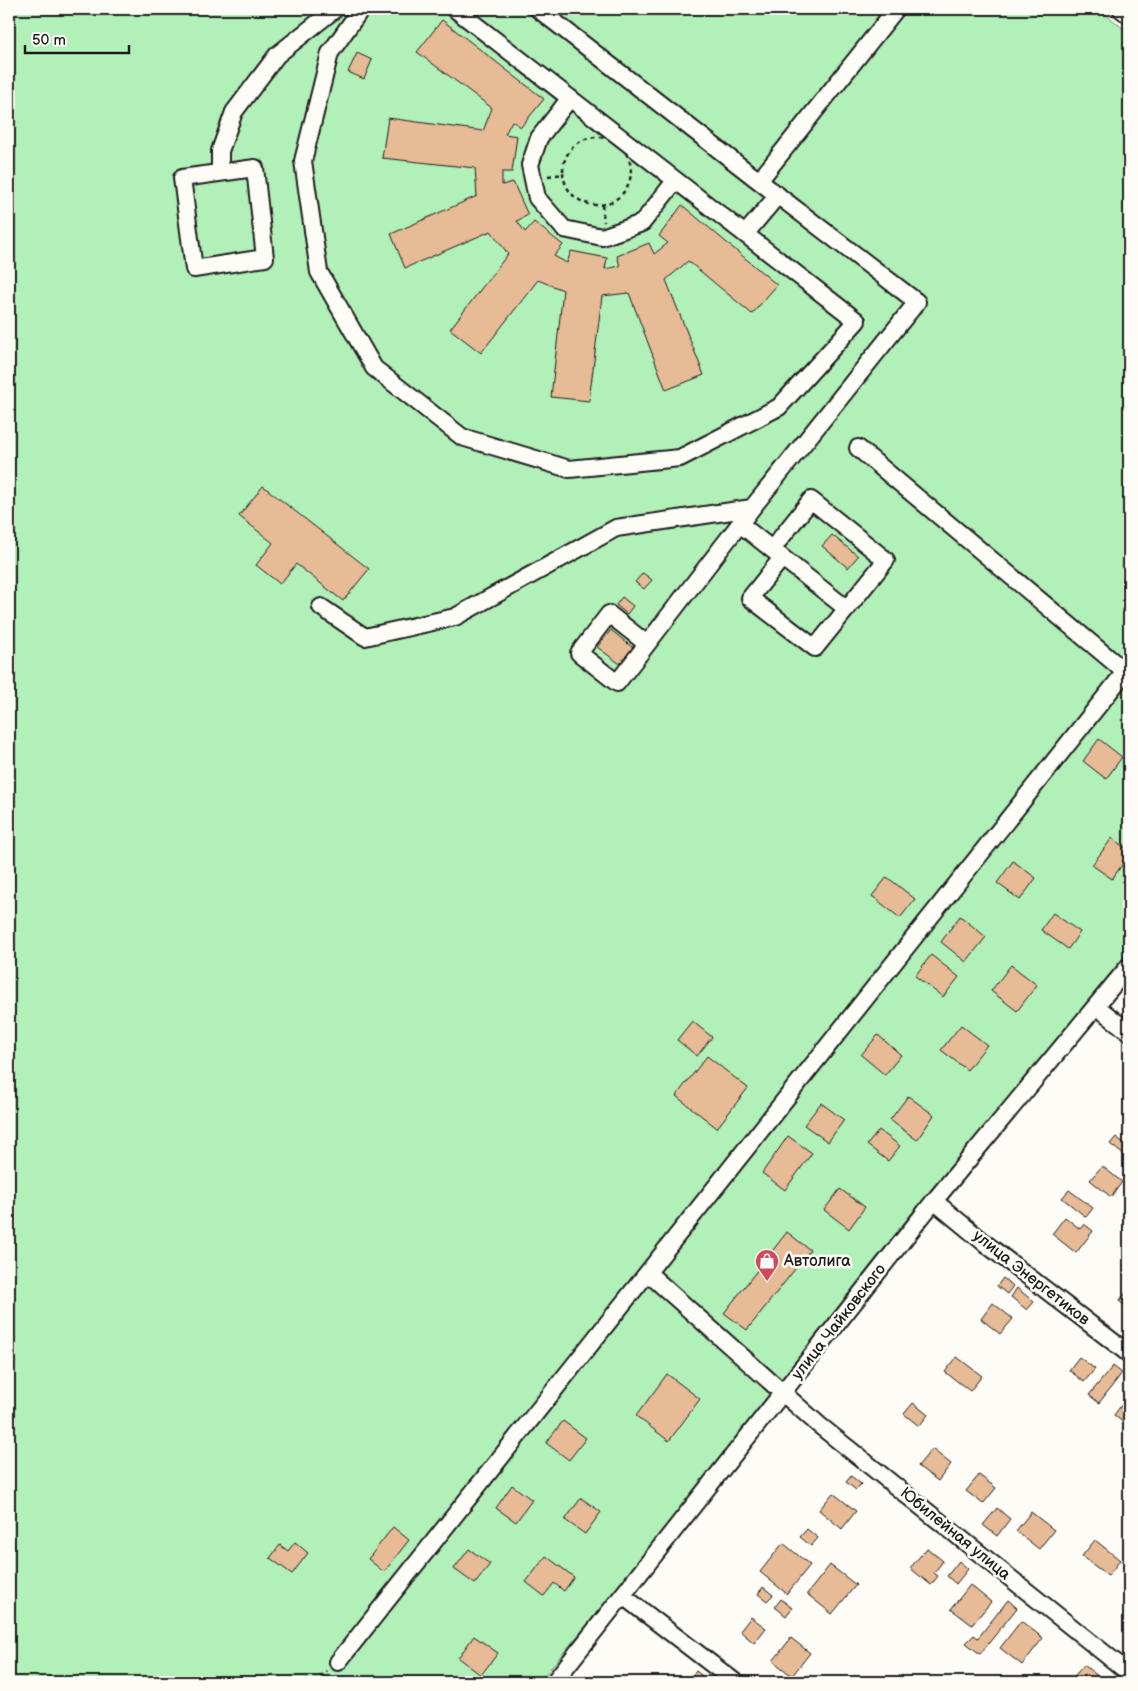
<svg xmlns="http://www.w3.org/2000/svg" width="1138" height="1691" font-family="'Balsamiq Sans',sans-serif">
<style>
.green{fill:#b1f0b8;stroke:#66866a}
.building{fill:#e6bb96;stroke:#1c1c1c}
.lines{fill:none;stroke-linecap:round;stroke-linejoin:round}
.minor-casing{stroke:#1c1c1c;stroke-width:20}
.path{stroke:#1c1c1c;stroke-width:2.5;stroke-dasharray:4 4;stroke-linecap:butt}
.minor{stroke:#fdfcf7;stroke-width:16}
.labels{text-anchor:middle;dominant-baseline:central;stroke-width:5;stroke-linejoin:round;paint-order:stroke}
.poi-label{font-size:16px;fill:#1c1c1c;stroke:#fdfcf7;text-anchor:start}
.street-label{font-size:16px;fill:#1c1c1c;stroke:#fdfcf7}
</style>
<rect width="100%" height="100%" fill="#fdfcf7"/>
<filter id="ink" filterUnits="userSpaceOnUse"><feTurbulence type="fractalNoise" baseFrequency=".02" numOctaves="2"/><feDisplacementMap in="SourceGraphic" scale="10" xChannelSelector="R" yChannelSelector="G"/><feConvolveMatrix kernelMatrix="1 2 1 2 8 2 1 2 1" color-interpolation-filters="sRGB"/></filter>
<g filter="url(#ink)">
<path class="green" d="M13 9H1099L1129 33V953L911 1214 601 1608 539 1682H9V13Z"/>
<path class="building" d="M442 20 544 99 521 127 512 121 505 134 517 136 512 172H502V185L513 182 528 215 517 221 525 232 534 222 563 245 554 256 567 263 571 251 607 258 605 269 620 266 617 256 649 243 654 254 668 243 659 236 682 205 777 285 752 314 688 261 666 280 704 375 666 390 629 293 602 296 589 401 551 397 563 290 538 280 481 353 450 329 508 254 491 231 405 268 391 234 477 196 475 168 382 158 388 118 483 131 492 108 417 52Z
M357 53 372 60 364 79 348 72Z
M263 486 369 569 343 601 296 564 280 584 256 565 273 543 239 516Z
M832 535 858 556 848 568 822 546Z
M643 573 652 580 644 589 635 582Z
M622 597 633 606 627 614 616 605Z
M611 630 633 648 620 664 597 647Z
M1099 739 1122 757 1106 779 1083 761Z
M1112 838 1129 851V855L1112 879 1092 865Z
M1013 861 1036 878 1020 900 997 883Z
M887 877 915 899 900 918 872 896Z
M1053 913 1080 932 1068 949 1041 930Z
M960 916 986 937 966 962 941 942Z
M931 955 959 977 943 997 915 976Z
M1011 965 1037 985 1017 1011 991 991Z
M692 1021 712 1037 697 1056 677 1040Z
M961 1025 987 1045 967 1070 941 1050Z
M878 1035 901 1055 885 1075 861 1055Z
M707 1056 748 1088 717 1128 676 1096Z
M908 1096 934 1115 917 1140 890 1120Z
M821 1103 844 1120 828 1142 804 1125Z
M879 1130 900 1146 888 1161 867 1145Z
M788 1136 812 1153 785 1190 762 1173Z
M1116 1137 1129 1147V1159L1110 1144Z
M1102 1166 1122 1182 1111 1197 1090 1180Z
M840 1189 865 1207 849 1229 824 1210Z
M1069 1190 1093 1208 1086 1217 1062 1198Z
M1065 1217 1080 1229 1084 1224 1093 1231 1076 1253 1052 1234Z
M787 1232 810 1250 747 1330 724 1313Z
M1003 1278 1013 1286 1007 1294 997 1286Z
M1017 1288 1034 1302 1027 1310 1011 1297Z
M1129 1289V1309L1119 1301Z
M993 1303 1013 1319 1000 1334 981 1319Z
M957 1357 982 1376 970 1391 945 1372Z
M1079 1357 1095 1369 1084 1382 1069 1370Z
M1113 1366 1122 1373 1099 1403 1089 1395Z
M667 1374 700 1399 669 1441 636 1416Z
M1129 1395V1427L1114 1415Z
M913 1403 928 1415 919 1426 904 1414Z
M563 1421 586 1438 569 1460 546 1443Z
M932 1449 951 1464 938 1481 918 1466Z
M979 1475 996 1488 983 1504 966 1491Z
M851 1476 861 1484 856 1490 846 1482Z
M512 1485 532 1500 516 1522 496 1508Z
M833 1493 856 1511 842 1529 819 1510Z
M581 1498 601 1512 585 1534 565 1520Z
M997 1508 1010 1519 997 1536 983 1525Z
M1031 1512 1054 1530 1039 1549 1016 1531Z
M393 1527 409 1540 384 1572 368 1559Z
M807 1529 818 1538 811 1546 800 1537Z
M1095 1540 1120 1560 1108 1576 1082 1556Z
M295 1542 308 1553 292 1574 270 1558 280 1545 288 1551Z
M783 1543 810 1565 787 1594 760 1572Z
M927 1548 943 1561 934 1573 938 1576 931 1585 910 1568Z
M469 1549 490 1564 475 1584 454 1569Z
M546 1556 574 1577 564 1591 554 1583 544 1596 526 1582Z
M959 1561 968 1569 956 1584 947 1576Z
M830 1565 856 1585 832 1614 807 1594Z
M970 1585 991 1602 972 1625 951 1609Z
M763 1587 773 1595 767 1601 758 1594Z
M781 1599 792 1608 786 1616 775 1607Z
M1008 1600 1017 1608 980 1654 966 1643 974 1635 978 1638Z
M751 1617 766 1628 754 1643 740 1631Z
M1021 1621 1043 1638 1022 1665 1000 1648Z
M474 1636 498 1653 481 1675 458 1658Z
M791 1638 810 1653 792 1676 773 1661Z
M1084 1665 1104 1681 1103 1682H1069Z
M696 1671 705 1678 701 1682H695L690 1678Z"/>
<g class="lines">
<g class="minor-casing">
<path id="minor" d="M361 9 330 53 303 161 319 272 374 368 462 437 569 469 680 458 779 407 857 321 455 9
M538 9 759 181
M1121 9 1129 15
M570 98 539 138 530 165 537 198 564 229 602 237 642 223 675 181
M255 168 265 258 194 269 182 178Z
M220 173V151L234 112 277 55 335 9
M746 233 778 195
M858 448 1129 675
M740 524 847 609
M772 549 811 500 886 560 815 648 750 598 782 558
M321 607 365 637 455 617 616 528 752 508
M647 644 609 614 579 653 617 683 752 508 917 302 759 181 896 9
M1096 1006 1129 1032
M934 1201 986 1244 1129 1354
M648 1273 819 1425 1129 1673
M623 1596 735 1682
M338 1662 1125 672
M554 1682 934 1201 1129 966"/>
</g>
<path class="path" d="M563 171a34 34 0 1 1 68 0a34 34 0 1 1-68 0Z
M548 176 564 174
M602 205 604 222
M314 1682 327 1671"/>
<use href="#minor" class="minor"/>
</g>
</g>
<defs>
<g id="shop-pin" transform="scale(1.25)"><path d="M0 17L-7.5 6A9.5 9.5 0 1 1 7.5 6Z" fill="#d1495b" stroke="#fdfcf7"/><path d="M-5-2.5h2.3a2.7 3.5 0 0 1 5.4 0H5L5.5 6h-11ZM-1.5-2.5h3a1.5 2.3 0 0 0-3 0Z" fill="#fff"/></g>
</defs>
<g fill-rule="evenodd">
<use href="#shop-pin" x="767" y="1261"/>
</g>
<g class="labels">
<g class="poi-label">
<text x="784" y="1261">Автолига</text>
</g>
<g class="street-label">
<text transform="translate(1031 1278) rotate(38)">улица Энергетиков</text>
<text transform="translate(839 1322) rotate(-52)">улица Чайковского</text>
<text transform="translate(955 1534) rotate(39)">Юбилейная улица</text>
</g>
</g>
<rect width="1138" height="1691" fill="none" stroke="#fdfcf7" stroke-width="30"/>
<rect x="15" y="15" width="1108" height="1661" fill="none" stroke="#1c1c1c" stroke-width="2" filter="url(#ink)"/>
<path d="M25 45v8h104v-8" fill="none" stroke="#1c1c1c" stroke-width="2.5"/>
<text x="32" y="45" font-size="15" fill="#1c1c1c" stroke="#fdfcf7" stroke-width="4" paint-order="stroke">50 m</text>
</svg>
